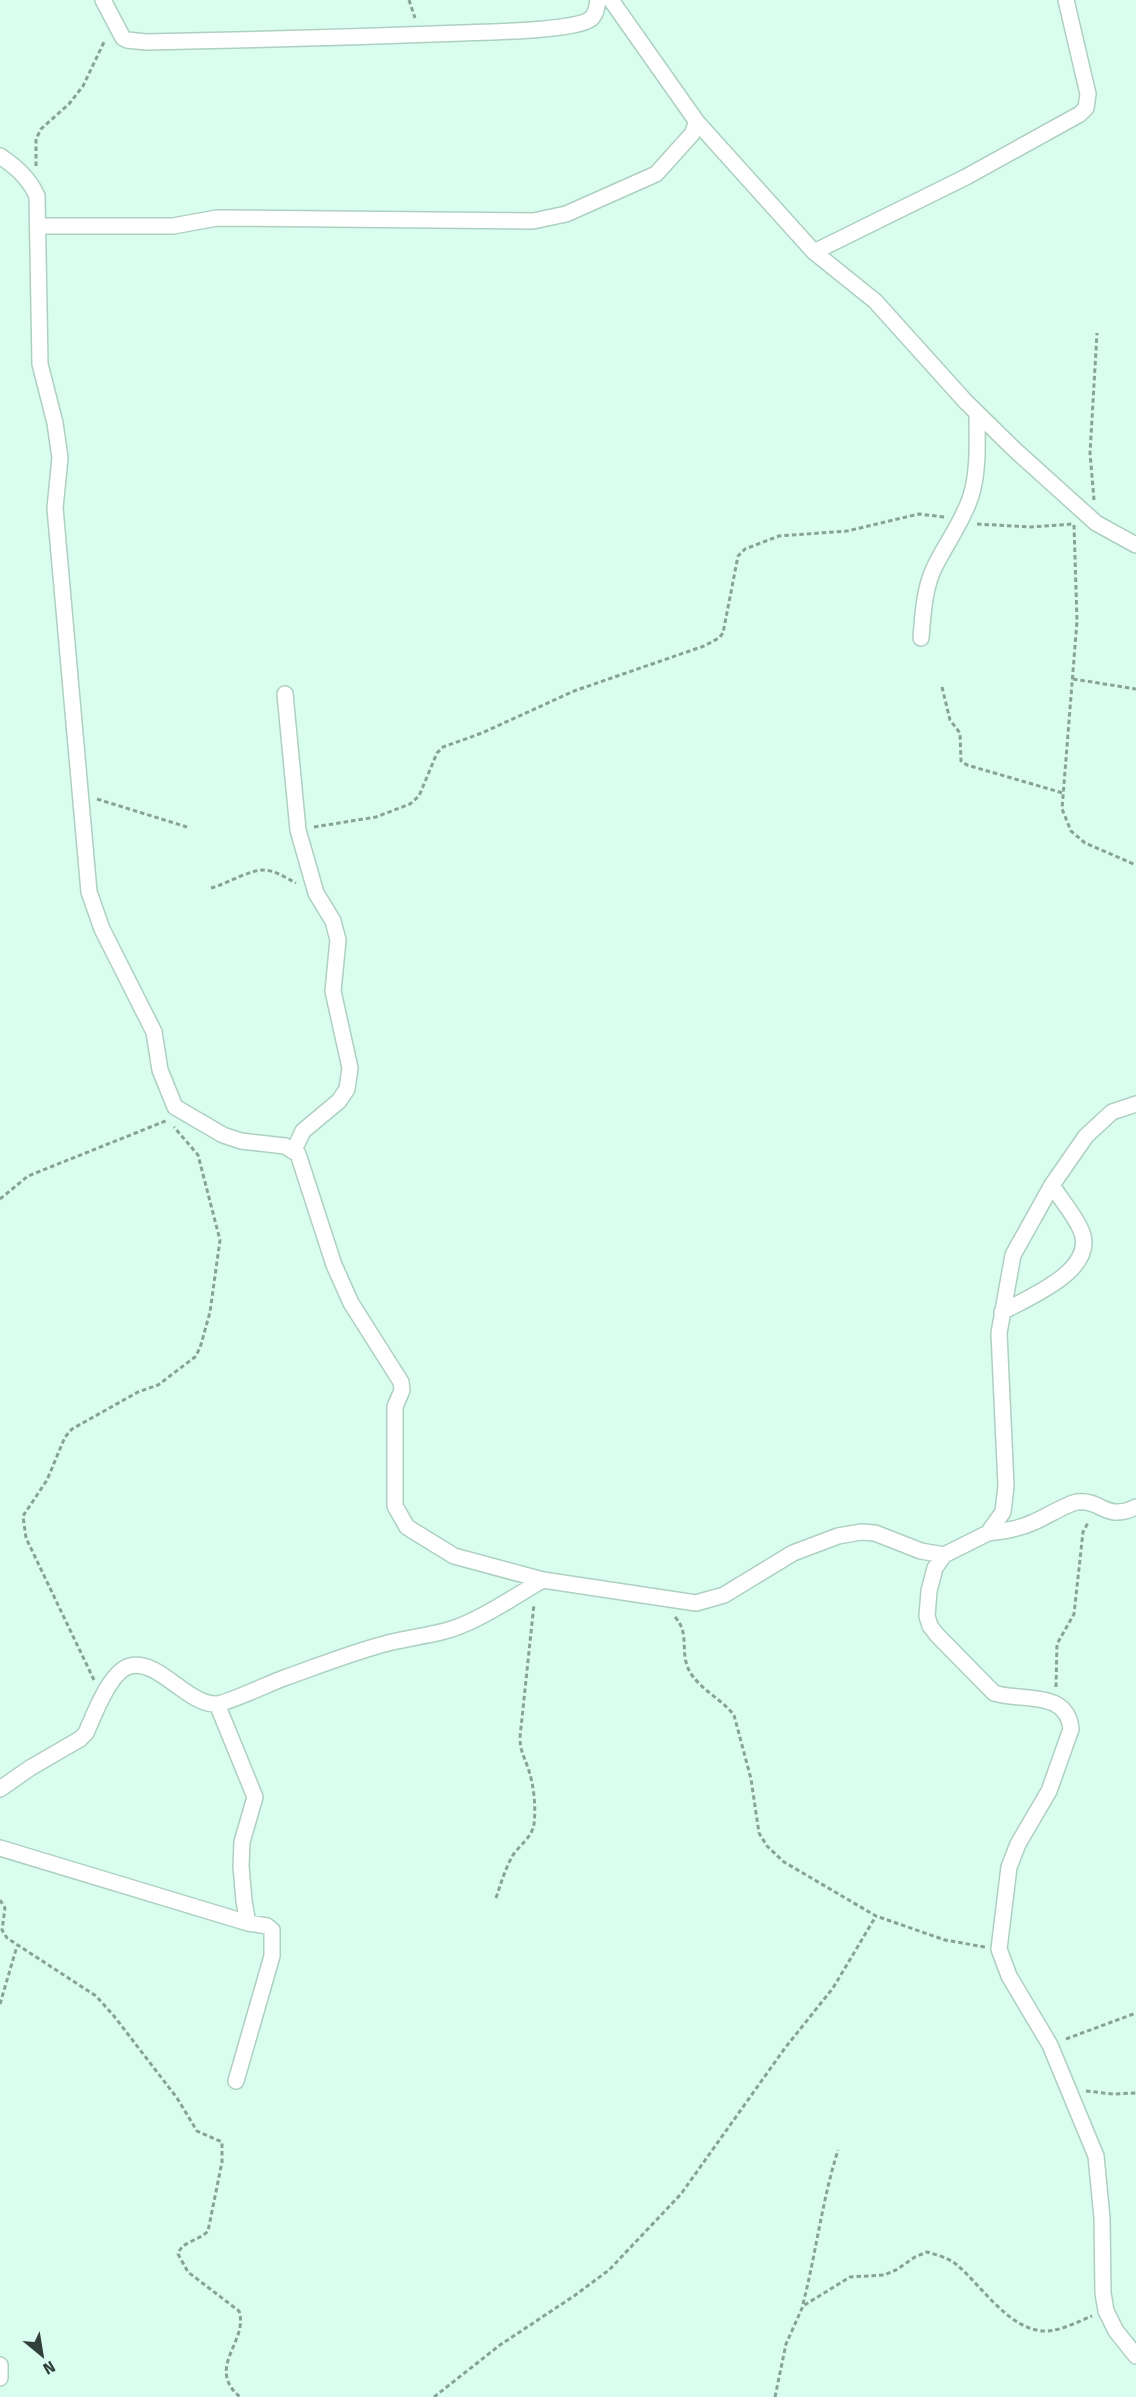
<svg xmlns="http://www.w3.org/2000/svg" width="1136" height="2397" font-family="'Fira Sans',sans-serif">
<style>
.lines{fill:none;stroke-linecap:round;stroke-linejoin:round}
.minor-casing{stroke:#add0c1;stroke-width:18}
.path{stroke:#88a297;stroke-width:3;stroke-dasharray:4.5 3;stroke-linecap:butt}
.minor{stroke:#fff;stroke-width:15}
</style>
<rect width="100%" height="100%" fill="#d9fdee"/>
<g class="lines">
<g class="minor-casing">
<path id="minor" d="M103 0 123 38 127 40 146 42C251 40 357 37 462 33 488 32 570 31 589 20 596 16 597 7 598 0
M611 0 697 122 814 252 875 301 966 402 1015 450 1096 523 1136 545
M0 156C16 167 29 178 37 196L40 364 55 423 60 458 55 508 89 892 102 929 154 1032 160 1070 175 1107 223 1135 241 1141 285 1146 298 1154 334 1265 351 1303 401 1382 402 1390 395 1407V1506L407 1527 454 1556 543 1580 696 1603 724 1595 793 1553 838 1536 861 1532 875 1533 921 1551 944 1555
M38 226H173L217 218 533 221 566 214 656 174 692 134 697 122
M814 252 966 177 1080 114 1086 108 1088 94 1066 0
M921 638C923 614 924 588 935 566 947 542 963 521 971 496 979 469 977 440 977 413
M285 694 298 830 316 893 333 921 338 940 333 991 350 1068 347 1089 339 1101 303 1131 294 1150
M1136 1104 1112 1112 1086 1136 1052 1185 1013 1255 999 1333 1006 1486 1003 1512 988 1533 944 1555 935 1568 929 1591 927 1616 930 1626 937 1635 994 1693C1021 1702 1067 1689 1071 1729L1049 1791 1018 1844 1009 1867 999 1949 1009 1976 1050 2045 1096 2156 1102 2218 1103 2293 1106 2311 1116 2331 1136 2356
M1002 1312C1029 1297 1101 1269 1080 1228 1073 1213 1061 1200 1052 1185
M988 1533C1004 1531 1019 1529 1034 1522 1046 1517 1066 1504 1077 1502 1102 1499 1105 1522 1136 1507
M217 1704 255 1797 242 1842 241 1866 244 1901 248 1923
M0 1789 30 1768 80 1739 86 1733C94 1715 110 1671 130 1666 159 1659 186 1704 216 1704 226 1704 270 1683 284 1678 318 1666 353 1652 388 1643 414 1636 442 1635 467 1623 493 1612 518 1594 543 1580
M0 1848 248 1923 267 1926 272 1930V1956L236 2081
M0 2365V2378"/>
</g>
<path class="path" d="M409 0 415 18
M36 166V139L41 129 69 104 83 86 105 40
M1094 500 1090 453 1097 333
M977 524 1030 527 1073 524
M1074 525 1077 621 1062 809 1071 831 1085 843 1136 865
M1073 679 1136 689
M942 687 950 720 960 733 961 761 967 765 1063 793
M97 799 187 827
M314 827 376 817 410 804 419 796 437 753 443 747 482 733 574 691 704 646 719 638 723 633 738 556 745 549 779 536 847 531 919 514 944 517
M211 888C227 884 250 869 265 870 276 871 286 878 296 883
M0 1199 28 1176 168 1120
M675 1617C688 1631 682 1646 686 1662 691 1685 720 1697 734 1715L751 1779 759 1833 767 1846 784 1862 876 1916 945 1940 985 1947
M94 1680 26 1538 23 1516 47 1480 65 1437 72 1429 138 1392 158 1385 195 1357 200 1348 210 1312 220 1240 198 1155 174 1127
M1056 1687 1057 1644 1074 1614 1083 1532 1089 1521
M496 1898C501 1883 505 1869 513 1855 520 1845 532 1837 534 1824 536 1807 534 1785 528 1768 524 1756 520 1751 520 1737L534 1604
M0 1900 5 1908 2 1930 7 1938 96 1996 114 2016 177 2098 197 2131 222 2142V2162L208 2231C199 2241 182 2241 178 2254L188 2272 239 2311C249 2342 205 2367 240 2397
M0 2004 17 1946
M1066 2039 1136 2013
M1086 2091 1113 2094 1136 2093
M803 2304C816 2253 822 2201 838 2150
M434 2397 500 2345 574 2296 609 2270 681 2194 785 2048 833 1988 876 1916
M775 2397 786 2344 803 2306 850 2277 884 2275 896 2270 915 2257 927 2252C937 2255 949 2258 957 2265 982 2286 1011 2333 1048 2331 1063 2330 1079 2321 1092 2316"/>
<use href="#minor" class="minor"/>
</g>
<g transform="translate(42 2355) rotate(150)" stroke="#d9fdee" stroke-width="4.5" paint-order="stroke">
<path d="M0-4.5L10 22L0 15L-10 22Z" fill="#31403a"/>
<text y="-9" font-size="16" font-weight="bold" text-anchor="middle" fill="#31403a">N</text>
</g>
</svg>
